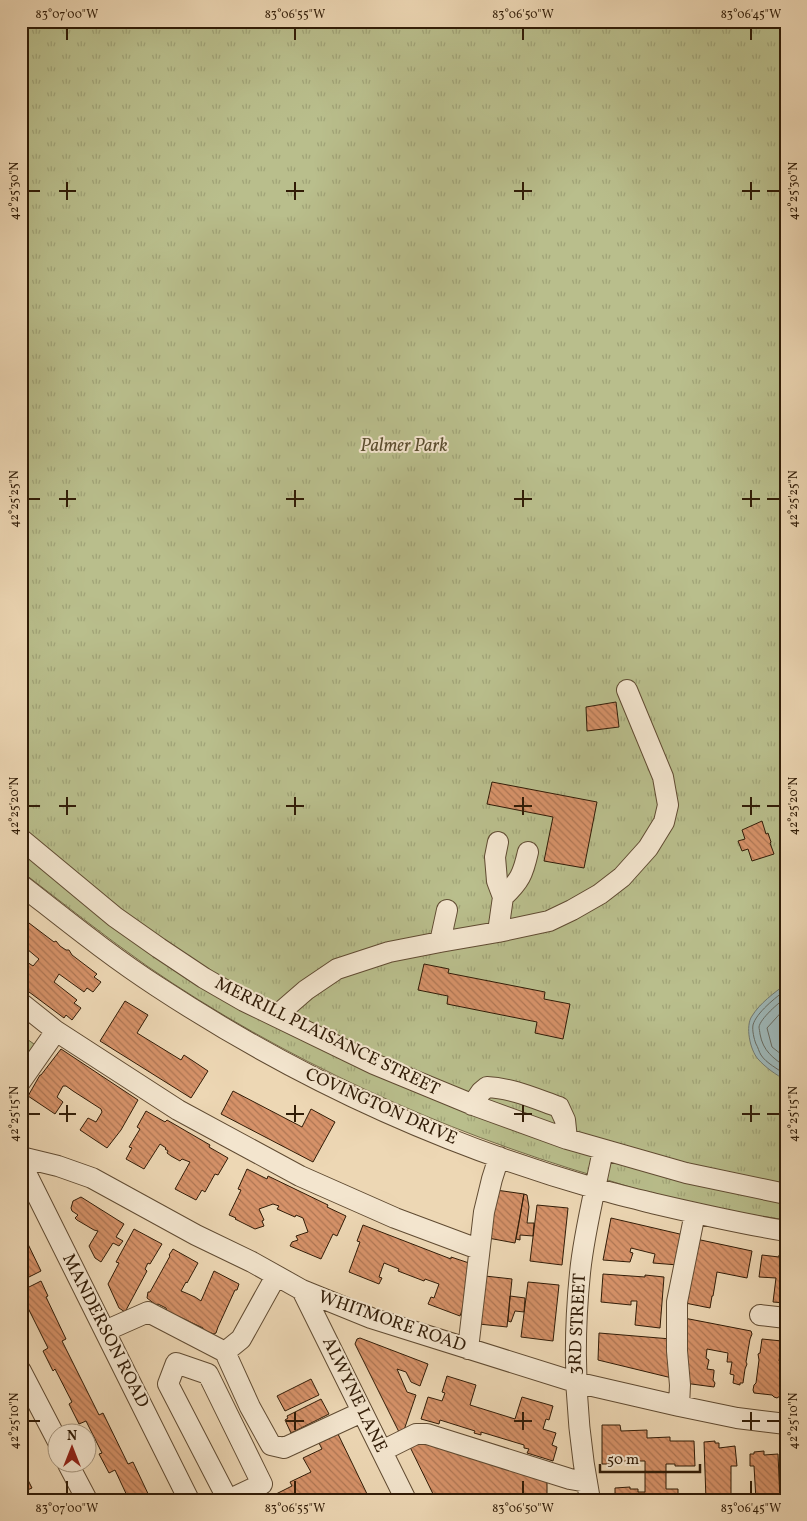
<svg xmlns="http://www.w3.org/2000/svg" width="807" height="1521" font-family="Vollkorn,serif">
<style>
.grass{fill:url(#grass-dots);stroke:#756d4a}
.park{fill:url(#park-tufts);stroke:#756d4a}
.water{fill:#9db7b8;stroke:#727971}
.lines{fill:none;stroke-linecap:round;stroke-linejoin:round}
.shore{stroke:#676a60;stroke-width:1}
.building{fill:url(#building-back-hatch);stroke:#311c07}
.minor-casing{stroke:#604b32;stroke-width:22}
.minor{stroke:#f3e5ce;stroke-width:20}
.ticks{fill:none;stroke:#311c07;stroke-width:2}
.labels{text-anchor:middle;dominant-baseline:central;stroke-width:4;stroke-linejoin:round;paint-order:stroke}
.park-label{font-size:18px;font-style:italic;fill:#5a4d2f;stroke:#f3e5ce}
.street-label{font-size:18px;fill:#311c07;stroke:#f3e5ce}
.neatline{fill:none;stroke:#311c07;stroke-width:2}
.ticks-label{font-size:12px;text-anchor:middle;fill:#311c07}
</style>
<defs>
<pattern id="grass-dots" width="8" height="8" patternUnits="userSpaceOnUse" patternTransform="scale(1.25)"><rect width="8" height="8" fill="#b9be8c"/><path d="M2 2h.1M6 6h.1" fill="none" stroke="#a0a377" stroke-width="1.8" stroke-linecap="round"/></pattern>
<pattern id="park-tufts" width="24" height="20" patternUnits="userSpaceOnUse" patternTransform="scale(1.25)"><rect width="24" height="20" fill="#b9be8c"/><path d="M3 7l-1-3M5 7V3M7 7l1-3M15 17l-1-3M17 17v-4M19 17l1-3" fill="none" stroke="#a0a377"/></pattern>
<pattern id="building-back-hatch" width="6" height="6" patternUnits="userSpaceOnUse" patternTransform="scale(1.25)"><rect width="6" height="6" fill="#d69269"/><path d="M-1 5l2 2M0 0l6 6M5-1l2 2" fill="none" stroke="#ae7654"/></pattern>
</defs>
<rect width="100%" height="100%" fill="#edd7b4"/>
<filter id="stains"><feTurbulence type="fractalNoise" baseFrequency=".004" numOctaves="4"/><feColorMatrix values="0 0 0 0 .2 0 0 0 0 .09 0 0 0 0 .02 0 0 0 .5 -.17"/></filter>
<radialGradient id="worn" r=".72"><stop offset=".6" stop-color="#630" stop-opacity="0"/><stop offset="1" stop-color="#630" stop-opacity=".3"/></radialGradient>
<path class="grass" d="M21 1035 37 1046 21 1067Z"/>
<path class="park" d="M21 21H786V1220C746 1214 703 1207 664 1197 642 1191 620 1184 598 1177 442 1131 282 1059 147 966 104 936 63 903 21 871Z"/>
<path class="water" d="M786 984V1080C776 1075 765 1067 758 1059 750 1050 745 1026 752 1016 760 1003 774 993 786 984Z"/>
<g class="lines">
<path class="shore" d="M786 990C776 997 756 1013 753 1025 752 1030 754 1039 756 1044 758 1047 759 1052 761 1055 766 1063 778 1069 786 1075
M786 998C779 1002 760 1019 759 1027 759 1028 760 1033 760 1034 763 1051 773 1058 786 1067
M786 1007 767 1028 772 1047 786 1058"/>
</g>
<path class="building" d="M616 702 619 727 587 731 586 707Z
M492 782 597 802 584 868 544 861 553 817 487 804Z
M762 821 766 834 768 833 771 842 770 843 774 854 752 861 748 849 742 851 738 841 745 839 742 830Z
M21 922 27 926 29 923 54 942 56 941 60 946 66 950H69L72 955 97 974 94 977 101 982 93 992 87 988 84 992 59 974 54 982 77 1000 74 1003 81 1008 72 1020 66 1015 64 1018 21 986V958L33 966 39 959 21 944Z
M424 964 449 969 448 973 545 992 544 999 570 1004 563 1039 535 1033 537 1022 447 1004 448 996 418 990Z
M125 1001 148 1015 137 1033 181 1060 184 1055 208 1071 191 1098 100 1041Z
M61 1049 138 1100 121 1130 107 1148 80 1130 88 1118 96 1122 102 1112 101 1109 73 1091 66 1086H63L57 1097 63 1102 55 1114 28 1096 40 1075H41Z
M233 1091 302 1127 311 1109 335 1122 313 1162 221 1114Z
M146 1111 165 1122 167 1120 210 1145 209 1147 228 1158 218 1175 215 1174 205 1192 202 1190 196 1200 175 1189 190 1162 182 1159 180 1161 171 1156 167 1153 168 1151 165 1149 166 1148 160 1144 144 1169 126 1159 132 1148 129 1147 140 1129 137 1127Z
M247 1169 267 1179 268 1176 328 1205 327 1207 346 1216 337 1236 333 1234 321 1259 290 1246 292 1242 298 1240 296 1236 308 1232 303 1218 296 1215 295 1217 277 1209 279 1206 273 1204 259 1209 264 1220 262 1221 264 1226 255 1229 235 1219 236 1218 229 1215 241 1190 238 1189Z
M496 1190 524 1194 515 1243 488 1238Z
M524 1194 527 1195 529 1207 527 1223H534L533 1236 520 1235V1240L516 1239Z
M81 1197 124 1224 116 1237 123 1241 119 1246 113 1243 101 1262 95 1258 89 1246 98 1231 94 1230 77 1220 75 1218 78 1215 72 1211 71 1208 73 1201Z
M537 1205 568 1208 562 1265 530 1261Z
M611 1218 684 1235 678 1265 653 1263 655 1254 631 1248 630 1252 633 1253 630 1262 603 1260Z
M363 1225 451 1259V1257L469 1263 465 1302 460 1316 428 1304 431 1297 434 1298 439 1284 425 1279 424 1281 398 1271 399 1269 384 1263 379 1277 382 1278 379 1284 349 1272 360 1242 357 1241Z
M134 1229 162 1244 150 1264 148 1263 145 1269 147 1271 125 1312 119 1308 108 1284 119 1263 116 1262Z
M696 1239 752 1251 747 1278 717 1272 713 1296H712L710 1308 685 1303Z
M26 1240 41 1271 21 1281V1242Z
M173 1249 198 1263 187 1283 186 1282 181 1291 186 1293 195 1297 201 1301 214 1271 239 1284 237 1290H235L218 1327 216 1333 214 1334 203 1330V1328L167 1311 166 1308 158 1304 156 1305 147 1298 148 1292H150L170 1256 169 1255Z
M762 1255 779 1257V1255L786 1256V1303L773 1302 776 1278 759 1277Z
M603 1274 645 1277V1275L664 1277 660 1328 635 1325 637 1301H631V1305L601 1302Z
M485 1276 512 1279 507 1327 479 1324Z
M41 1281 48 1296 46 1297 66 1339 62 1341 99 1415 103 1413 128 1464 133 1462 151 1500H129L115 1470 109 1473 99 1454 102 1453 86 1421 79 1424 69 1404 72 1402 55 1369 53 1371 43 1351 48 1348 21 1294V1291Z
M528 1282 559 1285 553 1341 521 1337Z
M510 1296 525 1298 524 1312 515 1311 511 1322 508 1321Z
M684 1318 751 1331 752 1334 750 1339 746 1362 747 1364 745 1369 743 1383H740V1385L733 1383 734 1375 730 1374 732 1362H727L728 1353 707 1349 706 1358 709 1360 707 1369 714 1370V1372L713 1380 715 1383 714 1387 684 1383Z
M599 1333 671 1339 672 1378 598 1360Z
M360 1338 428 1364 420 1386 411 1382 406 1372 397 1369 407 1392 416 1395 403 1433 400 1434 355 1344 357 1339Z
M762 1339 782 1341 779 1361 785 1362 786 1359V1375L783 1374 781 1378 780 1396 777 1398 774 1397 772 1395 754 1393 753 1390 754 1385 756 1383 759 1360 758 1354 760 1353Z
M447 1376 476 1385 470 1405 515 1419 522 1397 553 1406 549 1420 546 1419 543 1429 556 1433 552 1445 557 1447 553 1461 527 1453 529 1449 524 1448V1445L481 1432V1435L474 1433 475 1431 440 1420 439 1424 421 1419 428 1397 442 1401 445 1393 442 1392Z
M311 1379 319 1395 285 1411 277 1396Z
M321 1399 329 1414 291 1433 285 1420 288 1418 287 1416Z
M602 1425H620L621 1431 647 1430V1438L670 1437V1441H694L695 1466H675V1464H666V1489H678V1500H615V1488L630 1487V1489H638V1492H645V1461H621V1464H602Z
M337 1432 368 1496 372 1494 375 1500H274L272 1496 292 1486 290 1482 311 1472 303 1458 322 1449 318 1441Z
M416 1441 547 1481V1500H436L409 1445Z
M715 1441V1443H719V1448L735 1446 737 1466H731V1500H706L704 1442Z
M764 1451V1455L778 1454 780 1500H756L754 1466H750V1454H754V1452Z
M24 1472 32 1488 25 1491 28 1497 21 1500V1473Z"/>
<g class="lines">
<g class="minor-casing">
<path id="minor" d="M21 839 115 917 159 948 204 978 244 1001 374 1064 476 1106 567 1139 686 1173 786 1194
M498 842 495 857 497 881 503 897 498 932
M21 885C66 920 110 956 158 987 292 1075 440 1144 594 1188 615 1194 636 1199 656 1204 699 1214 742 1224 786 1231
M503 897C520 881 523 874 528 852
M440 942 447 910
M21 1003 56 1031
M276 1016 306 990 337 969 389 952 440 942 498 932 549 921 572 910 600 894 622 877 648 848 664 822 668 805 663 777 627 690
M21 1081 56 1031 178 1110 300 1176 395 1218 478 1249
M472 1105 481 1092 487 1087C512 1088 536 1099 559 1107L565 1120 567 1139
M21 1157 58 1166 92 1178 196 1235 252 1262 302 1290 371 1318 575 1382 679 1406 737 1418 786 1424
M21 1163 189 1500
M302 1290 406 1500
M760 1315 786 1318
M105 1331 148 1312 225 1352 250 1407 271 1445 284 1448 362 1412
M468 1349 484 1212 492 1179 499 1157
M225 1352 241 1339 276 1276
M21 1371 58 1442
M679 1406 680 1385 677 1351V1302L695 1213
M382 1451 416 1434H427L570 1479 587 1482
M68 1464 87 1500
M228 1500 168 1384 176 1363 208 1374 262 1484 228 1500
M590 1500C575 1423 572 1351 580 1273 584 1232 595 1191 603 1150"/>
</g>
<use href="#minor" class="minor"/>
</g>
<path class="ticks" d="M67 28V40M295 28V40M523 28V40M751 28V40M67 182V200M295 182V200M523 182V200M751 182V200M28 191H40M59 191H76M286 191H304M514 191H532M742 191H760M767 191H780M67 490V507M295 490V507M523 490V507M751 490V507M28 499H40M59 499H76M286 499H304M514 499H532M742 499H760M767 499H780M67 797V815M295 797V815M523 797V815M751 797V815M28 806H40M59 806H76M286 806H304M514 806H532M742 806H760M767 806H780M67 1105V1122M295 1105V1122M523 1105V1122M751 1105V1122M28 1114H40M59 1114H76M286 1114H304M514 1114H532M742 1114H760M767 1114H780M295 1412V1430M523 1412V1430M751 1412V1430M28 1421H40M286 1421H304M514 1421H532M742 1421H760M767 1421H780M67 1481V1494M295 1481V1494M523 1481V1494M751 1481V1494"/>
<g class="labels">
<g class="park-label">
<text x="404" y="446">Palmer Park</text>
</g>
<g class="street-label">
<text transform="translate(327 1037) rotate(26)">MERRILL PLAISANCE STREET</text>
<text transform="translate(381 1107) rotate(24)">COVINGTON DRIVE</text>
<text transform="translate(392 1322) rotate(19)">WHITMORE ROAD</text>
<text transform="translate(578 1324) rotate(-87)">3RD STREET</text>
<text transform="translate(105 1331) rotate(63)">MANDERSON ROAD</text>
<text transform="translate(354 1395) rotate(64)">ALWYNE LANE</text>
</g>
</g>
<rect width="807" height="1521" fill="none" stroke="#edd7b4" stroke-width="55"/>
<g transform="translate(72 1448)"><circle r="24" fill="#f3e5ce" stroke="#a5957e"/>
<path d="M0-4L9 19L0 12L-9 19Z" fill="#8f2418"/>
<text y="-8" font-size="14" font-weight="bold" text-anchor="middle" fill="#311c07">N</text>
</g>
<path d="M600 1464v8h100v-8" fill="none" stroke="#311c07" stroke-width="2.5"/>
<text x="607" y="1464" font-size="15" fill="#311c07" stroke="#f3e5ce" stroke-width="4" paint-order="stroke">50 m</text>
<rect x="28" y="28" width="752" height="1466" class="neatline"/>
<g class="ticks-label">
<text x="67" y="18">83°07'00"W</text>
<text x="295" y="18">83°06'55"W</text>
<text x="523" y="18">83°06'50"W</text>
<text x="751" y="18">83°06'45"W</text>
<text transform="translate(14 191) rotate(-90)" y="4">42°25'30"N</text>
<text transform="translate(793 191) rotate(-90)" y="4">42°25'30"N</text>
<text transform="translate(14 499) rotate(-90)" y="4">42°25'25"N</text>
<text transform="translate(793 499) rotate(-90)" y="4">42°25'25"N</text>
<text transform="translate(14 806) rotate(-90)" y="4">42°25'20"N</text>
<text transform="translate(793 806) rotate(-90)" y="4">42°25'20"N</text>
<text transform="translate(14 1114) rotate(-90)" y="4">42°25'15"N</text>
<text transform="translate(793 1114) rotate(-90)" y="4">42°25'15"N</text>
<text transform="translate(14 1421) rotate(-90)" y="4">42°25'10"N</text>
<text transform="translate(793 1421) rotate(-90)" y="4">42°25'10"N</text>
<text x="67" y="1512">83°07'00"W</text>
<text x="295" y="1512">83°06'55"W</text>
<text x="523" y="1512">83°06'50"W</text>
<text x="751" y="1512">83°06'45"W</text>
</g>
<rect width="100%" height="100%" filter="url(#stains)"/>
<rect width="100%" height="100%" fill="url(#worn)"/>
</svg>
